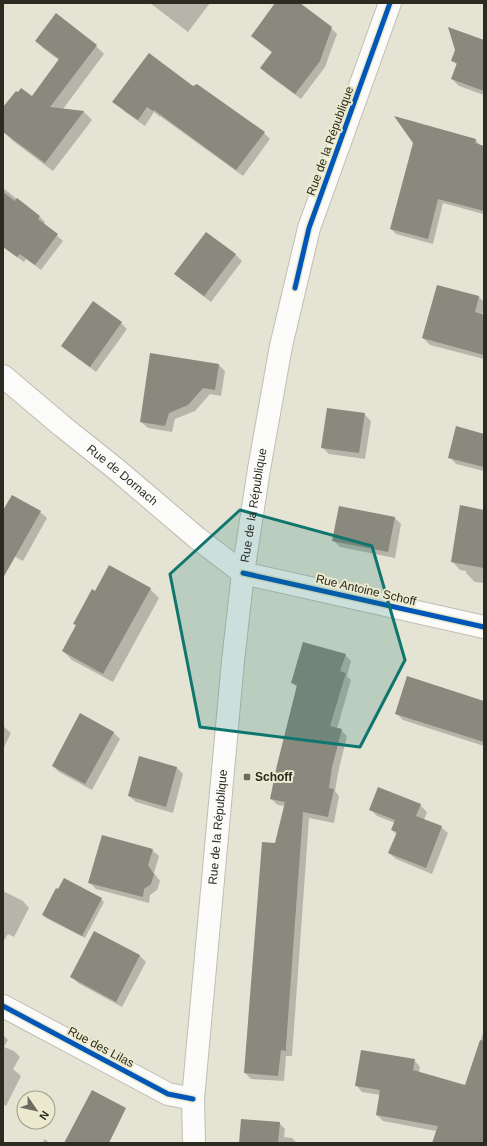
<svg xmlns="http://www.w3.org/2000/svg" width="487" height="1146" font-family="Arial,sans-serif">
<style>
.shadow{fill:#0003}
.building{fill:#8a897e}
.lines{fill:none;stroke-linecap:round;stroke-linejoin:round}
.street-casing{stroke:#c0beb2;stroke-width:24}
.secondary-casing{stroke:#c0beb2;stroke-width:24}
.street{stroke:#fbfbf9;stroke-width:22}
.secondary{stroke:#fbfbf9;stroke-width:22}
.cycleway-casing{stroke:#ebe9ce;stroke-width:8}
.cycleway{stroke:#0057b8;stroke-width:5}
.marked{fill:#0f766e;fill-opacity:0.2;stroke:#0f766e;stroke-width:3;stroke-linejoin:round}
.poi-dot{fill:#6d6b60;stroke:#ebe9ce;stroke-width:1.5}
.labels{text-anchor:middle;dominant-baseline:central;stroke-width:4;stroke-linejoin:round;paint-order:stroke}
.street-label{font-size:12px;fill:#2c2b21;stroke:#ebe9ce}
.poi-label{font-size:12px;font-weight:bold;fill:#2c2b21;stroke:#ebe9ce;text-anchor:start}
</style>
<rect width="100%" height="100%" fill="#e5e3d4"/>
<path class="shadow" d="M150 3H210L188 32Z
M276 3H290L331 28 337 34 325 67 301 99 267 74 261 68 273 53 252 36Z
M36 41 96 46 104 54 63 109 84 112 92 120 53 171 13 141 5 133 3 118V109L32 97 59 60 44 49Z
M484 41V95L459 86 452 79 457 65 452 60 456 50Z
M193 87 264 133 270 139 243 176 160 116V117L154 112 145 126 125 112 118 105Z
M476 140 481 146 484 147V209L483 214 443 203 433 244 396 234 391 229 414 143Z
M3 188 40 217 45 222 44 224 63 241 41 270 26 259 24 262 3 247Z
M235 254 242 261 211 302 182 280 175 274Z
M438 286 479 297 484 302V308L482 315 484 316V359L430 345 423 338Z
M121 323 127 329 96 372 69 352 62 346Z
M219 365 225 371 221 396 210 394 195 411 175 419 172 432 148 428 141 422Z
M364 414 371 421 365 459 329 454 322 447Z
M484 435V471L456 464 450 457Z
M484 511V583L475 582 466 573V571L460 570 452 561Z
M3 512H40L47 518 23 561 3 550Z
M395 518 401 524 395 558 340 547 333 540Z
M150 589 159 598 113 682 72 660 63 651 77 626 74 623 96 593Z
M345 655 351 661 347 676 351 680 337 729 341 730 347 736 338 773 335 791 339 796 334 823 309 818 292 1056H286L284 1081 251 1079 245 1073 276 844 285 806 278 805 271 799 298 688 292 683Z
M484 702V746L403 720 397 714Z
M3 726 11 733 3 749Z
M113 732 120 739 92 790 59 772 53 766Z
M140 757 177 768 183 774 173 813 136 802 129 796Z
M420 805 427 812 424 820 441 827 448 833 432 874 396 859 389 853 397 835 392 830 395 823 377 816 370 809Z
M152 850 159 856 154 873 160 881 157 890 150 895 149 903 96 889 90 883Z
M3 891 23 901 29 908 14 937 8 934 3 942Z
M101 899 104 902 85 938 46 918 43 914Z
M95 932 140 956 146 962 122 1007 78 983 72 977Z
M484 1030V1143H433L436 1131 383 1121 377 1115 380 1095 362 1092 356 1085 414 1060 420 1067 419 1073 465 1087Z
M3 1035 8 1040 4 1047 14 1051 20 1057 13 1069 21 1076 6 1106 3 1104Z
M279 1123 285 1129 284 1137 292 1138 297 1143H241Z
M44 1139 51 1143H43Z"/>
<path class="building" d="M275 3H300L332 27 320 61 295 94 260 68 272 52 251 36Z
M56 13 97 45 50 107 84 111 45 163 3 132V107L16 91 18 92 21 88 32 96 59 59 35 41Z
M448 27 484 40V91L451 79 457 63 451 61 455 50Z
M149 53 193 86 197 84 265 132 236 170 154 110 153 111 147 107 138 120 112 102Z
M394 116 476 139 475 143 484 146V211L438 199 428 239 390 229 413 143Z
M3 192 15 201 17 198 40 216 38 219 58 234 35 265 20 254 17 257 3 247Z
M206 232 236 254 204 296 174 274Z
M437 285 479 296 475 312 484 315V355L422 338Z
M93 301 122 322 90 367 61 346Z
M150 353 219 364 215 390 203 388 188 405 169 413 165 426 140 422Z
M327 408 365 413 359 453 321 448Z
M456 426 484 434V467L448 458Z
M12 495 41 511 3 578V510Z
M460 505 484 510V568L451 562Z
M339 506 395 517 388 552 332 541Z
M109 565 151 588 103 674 62 651 76 625 73 624 92 589 95 591Z
M303 642 346 654 340 671 346 673 330 726 342 729 332 767 329 788 334 789 328 817 303 812 286 1046V1051L281 1050 278 1076 244 1073 262 842 275 843 285 802 270 799 277 765 297 685 291 683Z
M407 676 484 701V742L395 714Z
M80 713 114 732 85 784 52 766Z
M139 756 177 767 166 807 128 796Z
M378 787 421 804 416 816 442 826 426 868 388 853 397 832 391 830 395 820 369 810Z
M102 835 153 849 148 865 154 874 151 884 144 889 143 897 88 883Z
M64 878 102 898 82 936 42 915 56 888 58 889Z
M94 931 140 955 116 1002 70 977Z
M480 1040 484 1041V1143H432L438 1126 376 1115 380 1090 355 1086 361 1050 415 1059 413 1070 465 1085Z
M92 1090 126 1108 109 1143H64Z
M241 1119 280 1122 278 1143H239Z"/>
<g class="lines">
<g class="street-casing">
<path id="street" d="M3 1006 168 1094 193 1099"/>
</g>
<g class="secondary-casing">
<g id="secondary">
<path id="s1" d="M3 376 62 426 116 469 197 538 243 573 484 627"/>
<path id="s2" d="M194 1143 193 1099 233 661 243 573 259 469 281 346 309 228 390 3"/>
</g>
</g>
<use href="#street" class="street"/>
<use href="#secondary" class="secondary"/>
<g class="cycleway-casing">
<path id="cycleway" d="M295 288 309 228 390 3
M243 573 484 627
M3 1006 168 1094 193 1099"/>
</g>
<use href="#cycleway" class="cycleway"/>
</g>
<path class="marked" d="M240 510 372 546 405 660 360 747 200 727 170 574Z"/>
<rect class="poi-dot" x="243" y="773" width="8" height="8" rx="2"/>
<g class="labels">
<g class="street-label">
<text transform="translate(330 141) rotate(-70)">Rue de la République</text>
<text stroke="none"><textPath href="#s1" startOffset="155">Rue de Dornach</textPath></text>
<text stroke="none"><textPath href="#s2" startOffset="641">Rue de la République</textPath></text>
<text transform="translate(366 590) rotate(13)">Rue Antoine Schoff</text>
<text stroke="none"><textPath href="#s2" startOffset="317">Rue de la République</textPath></text>
<text transform="translate(101 1047) rotate(28)">Rue des Lilas</text>
</g>
<g class="poi-label">
<text x="255" y="777">Schoff</text>
</g>
</g>
<rect width="487" height="1146" fill="none" stroke="#2c2b21" stroke-width="8"/>
<g transform="translate(36 1110) rotate(124)"><circle r="19" fill="#ebe9ce" stroke="#9f9d89"/>
<path d="M0-3L7 15L0 10L-7 15Z" fill="#6d6b60"/>
<text y="-6" font-size="11" font-weight="bold" text-anchor="middle" fill="#2c2b21">N</text>
</g>
</svg>
